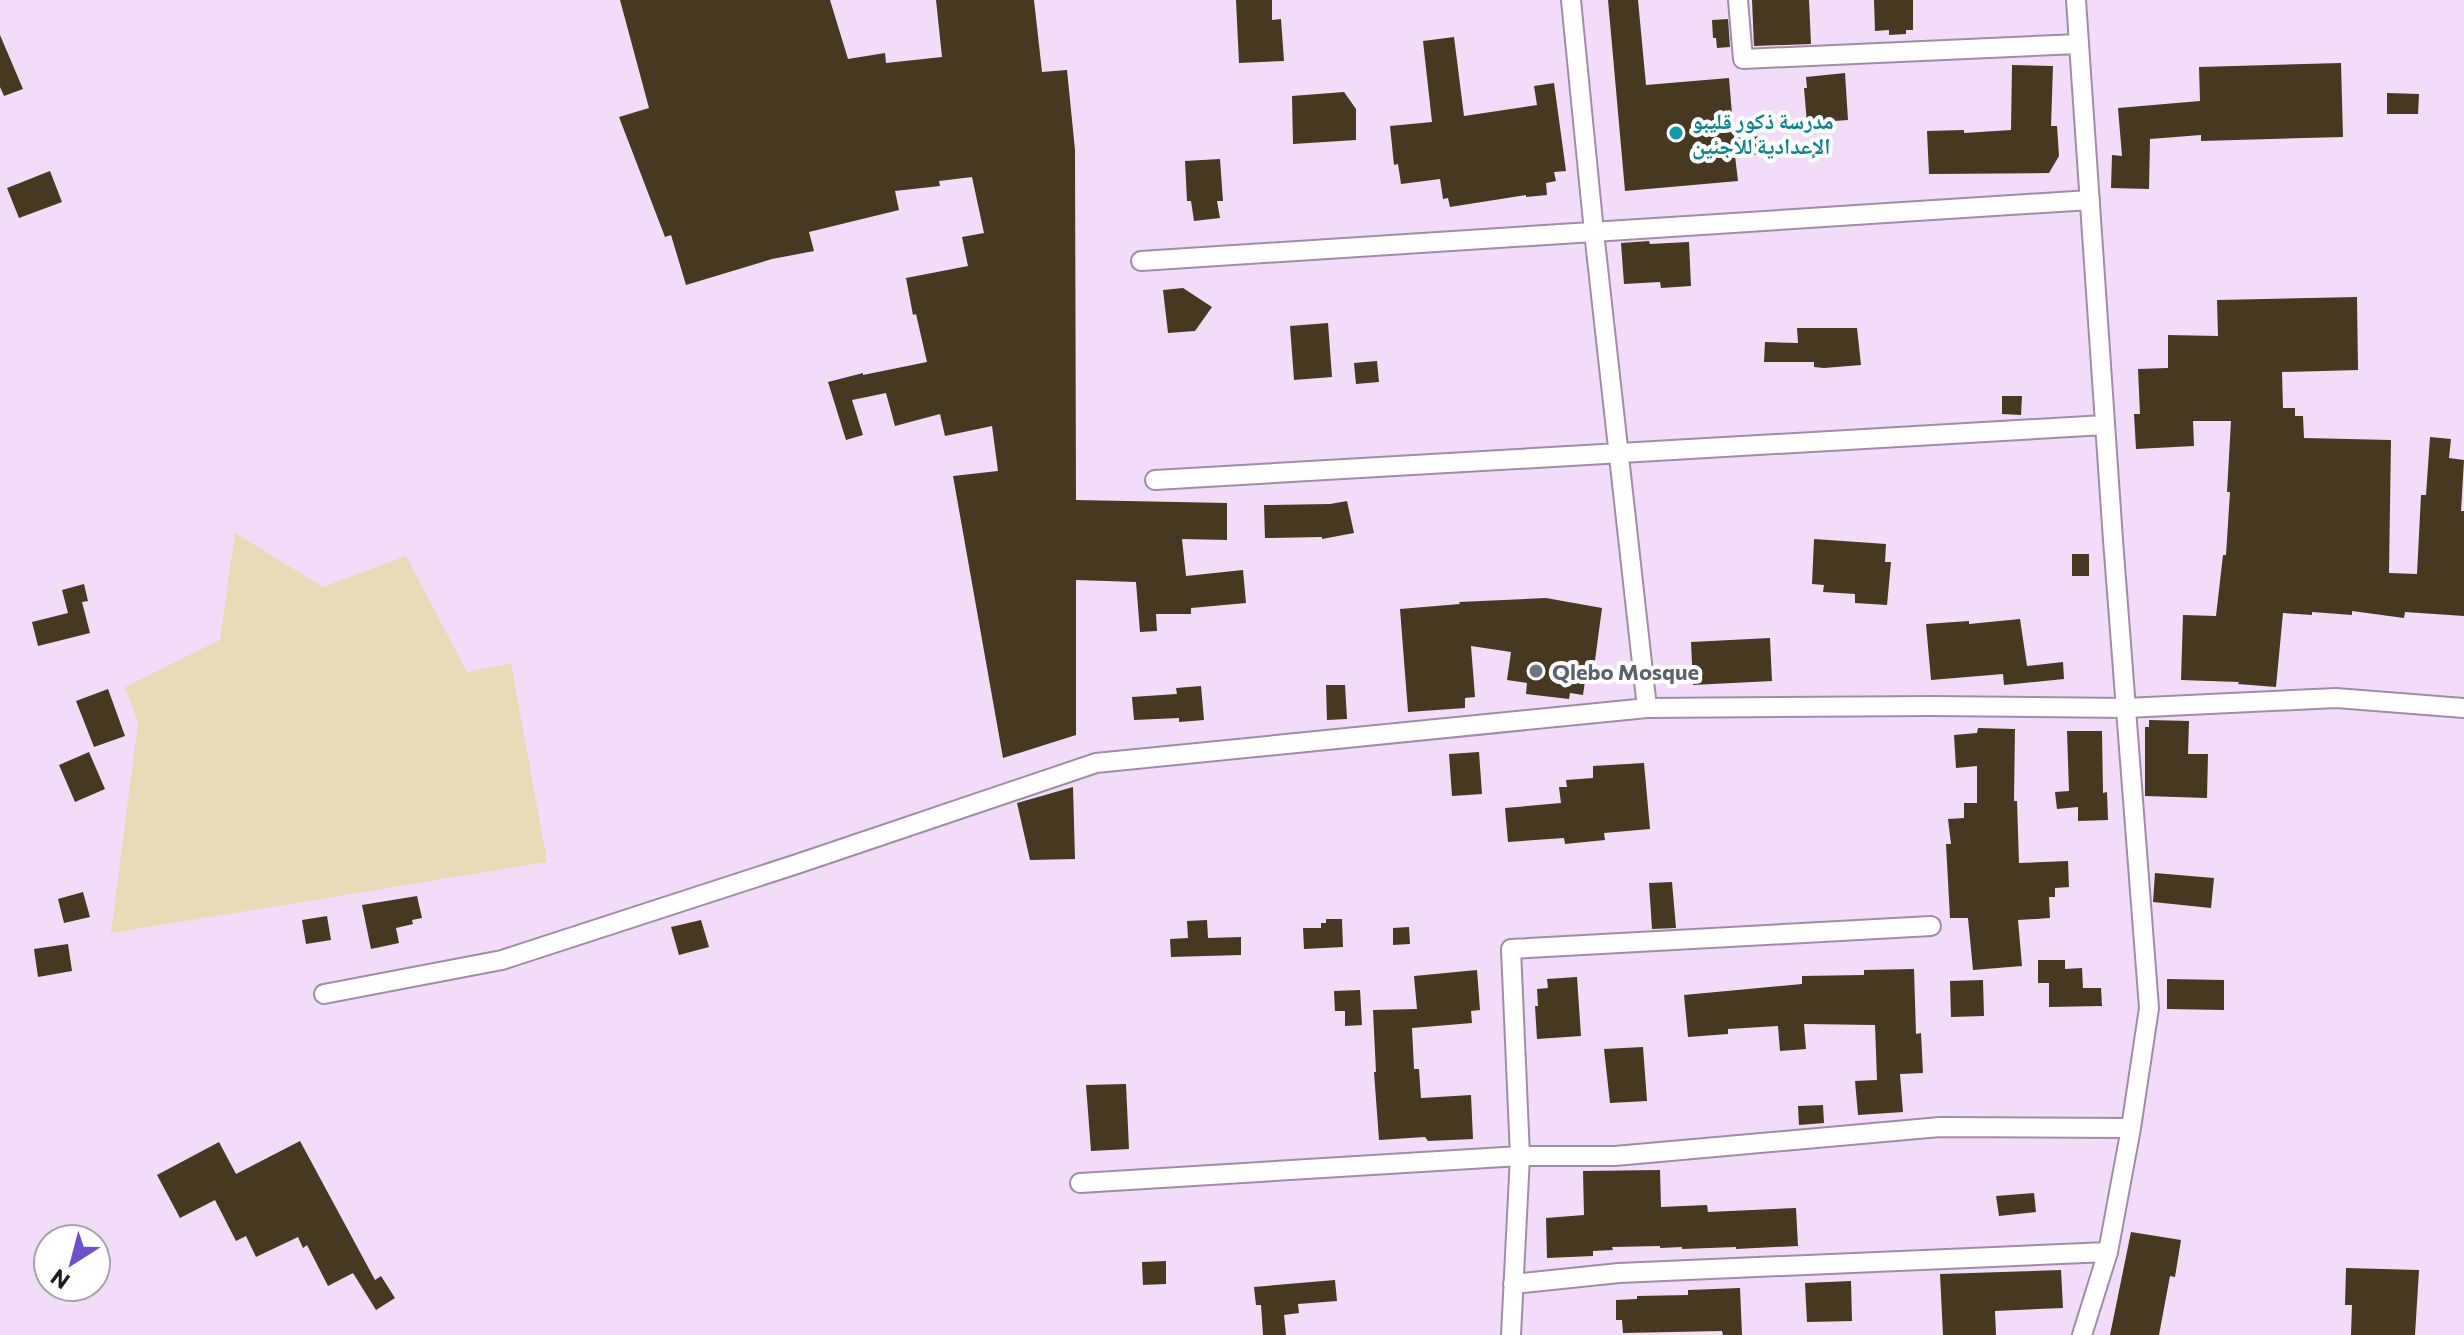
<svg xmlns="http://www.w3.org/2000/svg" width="2464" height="1335" font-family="Commissioner,'Noto Naskh Arabic',sans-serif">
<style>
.sand{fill:#e6dcb7}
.building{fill:#463821}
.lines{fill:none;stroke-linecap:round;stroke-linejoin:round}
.minor-casing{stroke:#a08da5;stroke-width:22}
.minor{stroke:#fff;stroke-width:18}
.culture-dot{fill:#0f9aa8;stroke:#fff;stroke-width:3}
.worship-dot{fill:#6b7280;stroke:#fff;stroke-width:3}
.labels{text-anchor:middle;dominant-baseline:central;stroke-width:8;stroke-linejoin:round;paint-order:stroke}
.culture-label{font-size:22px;font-weight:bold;fill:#0d838f;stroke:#fff;text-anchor:start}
.worship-label{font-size:22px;font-weight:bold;fill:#5b616d;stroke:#fff;text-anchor:start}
</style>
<rect width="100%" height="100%" fill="#f1ddf7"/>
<path class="sand" d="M235 533 323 587 406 556 467 672 511 663 547 862 111 933 138 723 125 687 220 640Z"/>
<path class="building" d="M620 0H830L848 59 885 53 886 63 942 57 936 0H1034L1042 72 1067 70 1075 150 1076 500 1227 503V540L1182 539 1186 576 1243 570 1246 603 1191 608V614H1156L1157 631 1140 632 1136 582 1076 580V735L1003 758 953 476 998 471 992 426 945 436 940 414 895 426 886 393 852 400 863 435 846 440 828 382 863 373V375L927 362 916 314 913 315 906 278 968 266 962 237 984 233 972 177 939 181 940 186 895 191 899 210 809 232 814 251 772 259 686 285 671 235 665 237 619 117 649 108Z
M1236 0H1272V20L1281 19 1284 61 1239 63Z
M1608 0H1638L1646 85 1729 78 1734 138 1765 136 1766 154 1735 156 1738 181 1625 191Z
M1752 0H1809L1811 44 1754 46Z
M1874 0H1913V30H1906V34L1889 35V30L1875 31Z
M1728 19 1730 47 1717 48 1716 38H1713L1712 20Z
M0 35 23 89 4 96 0 87Z
M1454 37 1464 116 1537 105 1534 86 1554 83 1566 171 1554 172 1556 181 1546 183 1547 195 1526 197V195L1450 207 1448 198 1443 199 1440 179 1401 184 1398 164 1394 165 1390 126 1432 122 1423 41Z
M2341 63 2343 137 2201 141V135L2150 139 2149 189 2111 188 2112 155 2122 156 2118 108 2200 101 2199 67Z
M2012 65 2053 66 2051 126H2057L2059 156 2049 173 1929 174 1927 131 1964 130V133L2011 130Z
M1845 73 1848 120 1807 123 1804 88H1807L1806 77Z
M1344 92 1356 109V140L1293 144 1292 96Z
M2387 93 2419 94 2418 114H2387Z
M1220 159 1223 201H1217L1220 218 1194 221 1191 201H1187L1185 161Z
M50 171 62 202 19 218 7 188Z
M1649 241 1650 244 1689 242 1691 286 1661 288 1660 282 1624 284 1621 243Z
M1183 288 1212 307 1195 331 1168 333 1163 290Z
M2357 297 2358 370 2282 372 2283 408H2295V416H2303L2304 438 2391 440 2389 573 2417 574 2421 495H2426L2430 437 2451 439 2449 458 2464 460 2461 511H2464V616L2405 612 2404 618 2352 611V615L2312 612V615L2283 613 2276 687 2238 684 2239 682 2181 680 2183 615 2216 616 2223 555H2226L2230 492H2227L2231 421H2193L2194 446 2136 449 2134 414H2140L2138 369 2168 368V335L2218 336 2217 300Z
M1328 323 1332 377 1294 380 1290 326Z
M1797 328H1857L1861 365 1824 368 1814 367V362H1764L1765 342 1798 343Z
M1377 361 1379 382 1356 384 1354 363Z
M2002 396H2022L2021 415 2002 414Z
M1347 501 1354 533 1322 539V537L1265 538 1264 505 1330 504Z
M1814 539 1886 544 1885 562H1891L1887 605 1855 603V594L1823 592 1824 585 1812 584Z
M2072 554H2089V576H2072Z
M84 584 88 601 82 602 90 633 38 646 32 622 68 613 62 590Z
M1546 598 1602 608 1594 668 1587 667 1583 695 1570 693 1569 699 1526 694 1527 683 1507 680 1511 652 1471 646 1475 697 1465 698V708L1408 712 1400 609 1460 604 1459 602Z
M2020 619 2027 666 2063 662 2064 679 2004 685 2003 674 1931 680 1926 624 1969 621V624Z
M1770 638 1772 681 1693 685 1691 642Z
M1326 685H1345L1347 719 1327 720Z
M1201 686 1204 720 1179 722V718L1134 720 1132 697 1177 694 1176 688Z
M108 689 125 736 94 747 76 701Z
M2149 720 2189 721 2188 754H2208L2207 798 2145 796V727H2149Z
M1978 728 2015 729 2014 801H2017L2019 863 2068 861 2069 887 2055 888V897H2049L2050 918 2018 920 2022 966 1973 970 1968 918H1950L1946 844H1951L1948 819 1964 818V803H1977V766L1956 768 1954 735 1977 733Z
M2067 731H2102L2103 793 2107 792 2108 820 2078 821V807L2057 809 2055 792 2069 791Z
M89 752 105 789 75 802 59 765Z
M1479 752 1482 794 1452 796 1449 754Z
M1644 763 1650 829 1604 833 1605 840 1565 844 1564 838 1508 842 1505 808 1561 803 1559 787H1567L1566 780 1593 778V766Z
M1073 787 1075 859 1030 860 1017 803Z
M2155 873 2214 878 2211 908 2153 902Z
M1672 882 1676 928 1652 929 1649 883Z
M83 892 90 917 64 923 58 899Z
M417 896 422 918 412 920 413 924 396 928 399 943 371 949 362 905Z
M327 916 331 940 306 944 302 920Z
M1326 919H1342L1343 947 1304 949 1303 928H1321V923H1326Z
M701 920 709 947 679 955 671 927Z
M1207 920 1208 938 1241 937V955L1171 957 1170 939 1188 938 1187 921Z
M1409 927 1410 944 1393 945V928Z
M68 944 72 971 38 977 34 949Z
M2038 960H2065V969L2082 968 2083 988H2101L2102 1006 2049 1007V983H2038Z
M1914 969 1916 1034 1921 1033 1923 1073 1900 1074 1903 1112 1858 1115 1855 1081 1877 1080 1875 1025 1804 1024 1806 1049 1780 1051 1778 1026 1728 1029V1034L1688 1037 1684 995 1802 984V976L1864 975V970Z
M1477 970 1480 1010 1471 1011 1472 1023 1412 1028 1414 1069H1419L1421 1098 1471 1095 1473 1139 1428 1141 1425 1137 1379 1140 1374 1072H1376L1373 1010 1417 1009 1414 976Z
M1577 977 1581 1036 1537 1039 1535 1006H1538L1537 989 1548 988 1547 979Z
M2167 979 2224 980V1010L2167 1009Z
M1983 980 1984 1016 1951 1017 1950 981Z
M1360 990 1362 1025 1345 1026V1011H1335L1334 991Z
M1643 1047 1647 1101 1610 1103 1604 1049Z
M1126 1084 1129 1149 1091 1151 1086 1085Z
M1823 1105 1824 1123 1799 1125 1798 1106Z
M300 1141 375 1280 381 1276 395 1298 376 1310 353 1273 328 1286 307 1245 303 1248 298 1237 256 1257 246 1236 236 1241 215 1200 180 1218 157 1175 219 1142 236 1174Z
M1660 1170 1661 1207 1707 1205 1708 1212 1796 1208 1798 1246 1736 1249V1247L1682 1249V1247L1660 1248V1246L1612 1247 1613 1250 1593 1251V1256L1547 1258 1546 1218 1584 1215 1583 1171Z
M2034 1193 2036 1212 1999 1216 1996 1196Z
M2131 1232 2181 1240 2175 1277 2170 1276 2159 1335H2110Z
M1166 1261V1284L1143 1285 1142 1262Z
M2346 1268 2419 1270 2415 1335H2351L2352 1305H2345Z
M2061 1270 2063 1308 1995 1311 1996 1335H1943L1940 1274Z
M1335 1280 1337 1301 1298 1304 1299 1313 1284 1315 1286 1335H1263L1261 1305H1256L1254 1287Z
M1851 1281 1852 1321 1807 1322 1805 1283Z
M1740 1288 1742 1335H1723L1722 1331 1623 1333 1622 1320H1616V1300L1637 1299V1296L1688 1295V1290Z"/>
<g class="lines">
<g class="minor-casing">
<path id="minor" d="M1571 0 1594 232 1647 708
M1738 0 1743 59 2079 44
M2076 0 2113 540 2149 1008 2131 1128 2108 1252 2082 1335
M1141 261 2090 200
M1155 480 2105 425
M324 994 502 960 800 863 1096 763 1647 708 1932 706 2126 708 2336 698 2464 708
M1080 1183 1520 1156H1615L1940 1127 2131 1128
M1513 1284 1619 1273 2108 1252
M1511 1335 1520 1156 1511 949 1931 926"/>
</g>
<use href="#minor" class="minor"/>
</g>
<circle class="culture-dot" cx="1676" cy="133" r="8"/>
<circle class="worship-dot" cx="1536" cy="671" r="8"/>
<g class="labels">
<g class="culture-label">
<text x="1692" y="120">مدرسة ذكور قليبو<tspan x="1692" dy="25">الإعدادية للاجئين</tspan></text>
</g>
<g class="worship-label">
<text x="1552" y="671">Qlebo Mosque</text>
</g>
</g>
<g transform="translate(72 1263) rotate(216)"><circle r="38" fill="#ffffff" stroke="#a6a3a7" stroke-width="2"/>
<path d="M0-6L14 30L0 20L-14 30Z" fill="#6d51cb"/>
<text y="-12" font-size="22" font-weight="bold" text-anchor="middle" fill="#201822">N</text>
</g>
</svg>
